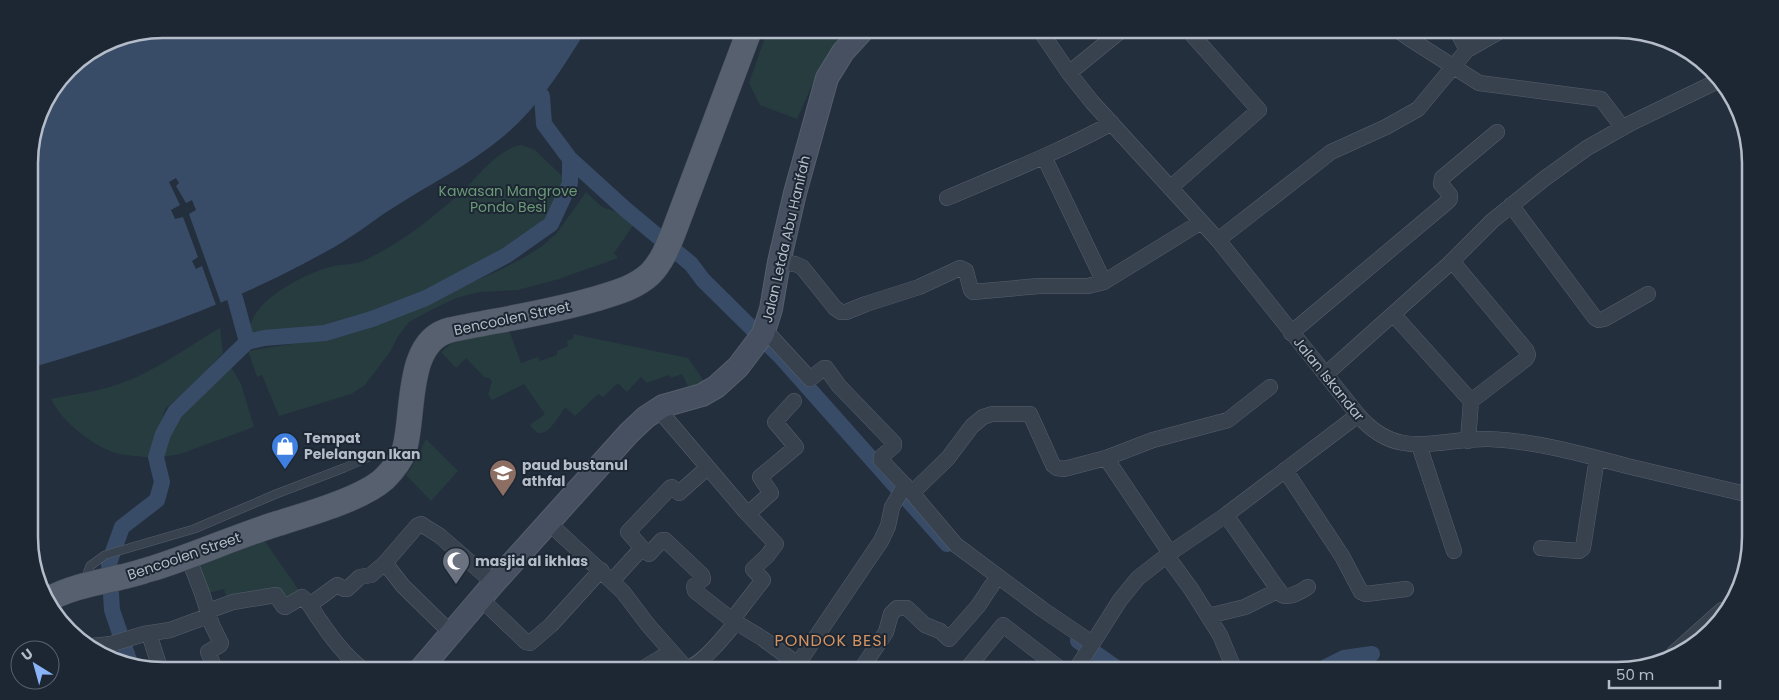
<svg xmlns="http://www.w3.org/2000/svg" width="1779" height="700" font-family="Poppins,sans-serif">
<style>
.green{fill:#263c3f}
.water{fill:#394c67}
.pier{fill:#242f3e}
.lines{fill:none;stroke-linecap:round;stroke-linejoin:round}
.canal{stroke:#394c67;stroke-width:16}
.lane-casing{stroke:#565f6c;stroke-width:9}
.street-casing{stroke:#565f6c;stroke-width:16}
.secondary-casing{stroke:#565f6c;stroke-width:24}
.primary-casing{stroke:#414a57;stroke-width:26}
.lane{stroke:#38414e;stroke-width:8}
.street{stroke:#38414e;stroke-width:15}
.secondary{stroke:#465061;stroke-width:22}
.primary{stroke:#56606e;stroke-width:25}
.labels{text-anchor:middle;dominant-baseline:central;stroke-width:4;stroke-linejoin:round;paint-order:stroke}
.park-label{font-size:14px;fill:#6b9a76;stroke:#1d2633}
.street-label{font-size:14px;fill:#b4bcc9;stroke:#1d2633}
.poi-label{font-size:14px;font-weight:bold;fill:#b4bcc9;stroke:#1d2633;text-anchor:start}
.quarter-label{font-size:16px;letter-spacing:1px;fill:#d59563;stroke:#1d2633}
.rim{fill:none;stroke:#b4bcc9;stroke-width:2.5}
</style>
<rect width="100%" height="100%" fill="#242f3e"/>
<path class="green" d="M768 29H851L817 74 797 119 760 105 749 83Z
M521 145 535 150 562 176C564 187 559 203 552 211 526 242 486 261 451 278 410 299 373 318 328 327 315 330 300 332 287 332 282 332 277 331 272 331 264 332 256 335 249 336 247 302 302 275 330 267 339 264 348 265 357 263 364 261 371 257 377 254 406 239 433 217 457 196 477 179 495 150 521 145Z
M586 192 602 207 617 212 634 224 614 253 618 258 559 279 518 290 479 292 456 298 431 310 409 322 398 336 390 352 364 386 351 394 279 416 262 375 257 377 248 351 342 336 372 326 500 270 521 259 541 247 557 233Z
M220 328 223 353 191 387 165 409 151 458C140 456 127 456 116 453 94 447 60 420 51 399 73 394 97 392 119 384 156 371 187 347 220 328Z
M509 330 521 363 538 357 540 361 557 355V351L568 346 567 341 574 338 573 334 688 358 706 384 690 390 682 374 671 378 669 375 647 383 641 377 627 392 618 383 603 397 598 394 575 416 565 407C557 418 544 447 530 425L545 414 524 384 492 400 488 395 492 381 489 378 484 377 466 358 456 368 441 352 455 341Z
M231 367 241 384 254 427 180 454 161 457C162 422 207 388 231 367Z
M426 439 458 471 431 501 406 475 413 465Z
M264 540 303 596 285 607 278 594 228 603 224 589 208 593 194 566Z"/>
<path class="water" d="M163 29H587C566 62 546 96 518 123 483 158 437 180 396 206 382 214 369 225 355 234 339 245 320 255 303 264 216 310 124 340 30 368L29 153 43 103 74 62 112 39Z"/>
<path class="pier" d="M176 178 179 183 176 186 186 203 192 200 196 210 189 214 222 306 217 308 202 266 196 269 192 261 198 257 183 217 175 219 171 210 180 205 169 182Z"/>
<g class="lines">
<path class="canal" d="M542 96 544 124 570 159 625 209 691 264 703 280 780 356 947 544
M247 342 264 338 325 333 372 319 426 298 507 255 551 224 570 183V159
M1078 641 1121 671
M131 666 112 610 109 563 122 527 157 500 162 482 156 457 163 434 175 412 247 342 235 298
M1318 671 1344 658 1372 654"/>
<g class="lane-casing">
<path id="lane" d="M85 580 90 566 105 555 194 529 276 494 344 468 369 457"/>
</g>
<g class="street-casing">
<path id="street" d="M1039 29 1069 73 1092 102 1218 240 1358 415C1398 462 1437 438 1489 439 1536 441 1582 454 1627 466 1668 476 1709 485 1750 495
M1396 29 1410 39 1479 83 1601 99 1623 128
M1456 29 1467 50
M1069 73 1123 29
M1044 157 1104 282
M1170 188 1259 110 1187 29
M947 198C1003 174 1059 152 1112 123
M1511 205 1595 318 1599 320 1604 319 1648 294
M1218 240 1331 152 1386 127 1418 109 1467 50 1504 29
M1452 261 1526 350 1528 355 1526 359 1471 401 1468 441
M779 262 795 264 802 267 835 308 841 312H846L866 304 919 287 960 268 966 271 971 290 973 292 1039 286H1088L1104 282 1201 222
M1393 314 1471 401
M765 330 810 379 824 368H826L839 386 894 443V446L881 457V460L912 493 956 545 1042 609 1092 643
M1291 333 1446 203 1450 199V195L1441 184 1442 178 1497 132
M1326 374 1449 264 1492 221 1544 179 1587 148 1631 123 1720 80
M658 409 745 511 776 544 767 556 753 569 763 580 732 620
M1419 445 1454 551
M1106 458 1170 553
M1285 470 1342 556 1361 592 1366 594 1406 589
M912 493 948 458 972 426 983 417 992 414H1030L1053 465 1057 468 1064 469 1106 458 1153 440 1228 420 1270 387
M748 514 771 493 760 477 796 447 775 422 794 401
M1226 515 1282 595C1290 599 1301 591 1308 587
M549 523 623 592 648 625 685 667C698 670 727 633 736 622
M642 548 649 554 662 540H665L702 575 703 579 694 586 695 591 732 620 762 638 807 671
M1541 548 1579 551 1583 548 1597 458
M1167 556 1191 589 1220 635 1235 671
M188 557 202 593 212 625 221 643 220 645 208 652 216 671
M385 563 417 526 421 524 440 536 494 583
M612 581 642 548 628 532 670 488 672 487 679 493 707 468
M481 599 526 642 530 643 551 625 601 570
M311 604 337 585 344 589H347L360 577 371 575 385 563 403 586 452 634
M208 611 233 602 276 595 283 606 285 607 302 597C311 604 314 613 321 622 333 640 347 658 365 671
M1208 616 1245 607 1279 590
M149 634 161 671
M92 646 111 644 144 634 170 630 208 616
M1674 653 1722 610
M639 671 670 652
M793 671 881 541 888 526 892 507 905 485
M860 671 886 632 891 614 897 608H907L925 625 940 631 949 639 978 606 992 585
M965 671 1003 625 1063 671
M1075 671 1120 600 1138 578 1170 553 1226 515 1358 415"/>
</g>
<g class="secondary-casing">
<path id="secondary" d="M419 671 494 583 629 433 646 417 663 406 702 395 716 387 738 367 763 334 771 309 779 262 795 193 827 78 843 52 864 29"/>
</g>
<g class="primary-casing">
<path id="primary" d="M49 599C71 587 96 583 121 577 132 575 143 571 154 568 195 555 235 537 276 524 305 515 362 499 384 479 392 471 400 462 404 451 415 417 404 341 450 330 498 320 548 313 595 299 615 293 635 288 650 274 662 262 668 246 674 231L750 29"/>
</g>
<use href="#lane" class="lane"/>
<use href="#street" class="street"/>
<use href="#secondary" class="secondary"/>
<use href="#primary" class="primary"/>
</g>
<defs>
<g id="shop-pin" transform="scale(1.4375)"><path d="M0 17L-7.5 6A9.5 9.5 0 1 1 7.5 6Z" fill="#3f7fe0" stroke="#1d2633"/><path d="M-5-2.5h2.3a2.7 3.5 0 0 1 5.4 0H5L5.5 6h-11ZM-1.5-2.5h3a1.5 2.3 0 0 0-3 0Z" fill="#fff"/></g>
<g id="school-pin" transform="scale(1.4375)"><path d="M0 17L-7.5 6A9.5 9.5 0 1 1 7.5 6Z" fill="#8d6e63" stroke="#1d2633"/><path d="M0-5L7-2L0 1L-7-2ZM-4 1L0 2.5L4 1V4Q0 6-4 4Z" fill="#fff"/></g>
<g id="mosque-pin" transform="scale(1.4375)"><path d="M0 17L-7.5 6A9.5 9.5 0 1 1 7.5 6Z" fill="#6b7280" stroke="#1d2633"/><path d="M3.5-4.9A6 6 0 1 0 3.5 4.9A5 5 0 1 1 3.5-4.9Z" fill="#fff"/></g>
</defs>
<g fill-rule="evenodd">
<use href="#shop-pin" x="285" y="446"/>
<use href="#school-pin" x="503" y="473"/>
<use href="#mosque-pin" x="456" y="561"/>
</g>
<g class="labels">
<g class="park-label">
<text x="508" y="191">Kawasan Mangrove<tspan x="508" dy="16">Pondo Besi</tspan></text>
</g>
<g class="street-label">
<text transform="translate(786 239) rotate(-77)">Jalan Letda Abu Hanifah</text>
<text transform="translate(512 318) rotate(-12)">Bencoolen Street</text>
<text transform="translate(1329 379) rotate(51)">Jalan Iskandar</text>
<text transform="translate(184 556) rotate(-19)">Bencoolen Street</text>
</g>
<g class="poi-label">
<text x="304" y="438">Tempat<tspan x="304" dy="16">Pelelangan Ikan</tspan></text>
<text x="522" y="465">paud bustanul<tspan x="522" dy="16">athfal</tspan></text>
<text x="475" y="561">masjid al ikhlas</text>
</g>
<g class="quarter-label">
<text x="831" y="640">PONDOK BESI</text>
</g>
</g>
<path d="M0 0H1779V700H0ZM163 38H1617A125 125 0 0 1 1742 163V537A125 125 0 0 1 1617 662H163A125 125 0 0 1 38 537V163A125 125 0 0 1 163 38Z" fill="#1d2633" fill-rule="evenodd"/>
<path class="rim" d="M163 38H1617A125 125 0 0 1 1742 163V537A125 125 0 0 1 1617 662H163A125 125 0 0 1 38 537V163A125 125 0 0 1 163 38Z"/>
<g transform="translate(35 665) rotate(323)"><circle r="24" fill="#1d2633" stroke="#59626f"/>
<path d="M0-4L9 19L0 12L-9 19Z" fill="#8ab4f8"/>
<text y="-8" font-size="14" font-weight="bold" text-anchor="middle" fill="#b4bcc9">U</text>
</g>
<path d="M1609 680v8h111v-8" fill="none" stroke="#b4bcc9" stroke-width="2.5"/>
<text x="1616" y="680" font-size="15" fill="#b4bcc9" stroke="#1d2633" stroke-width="4" paint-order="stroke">50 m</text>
</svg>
